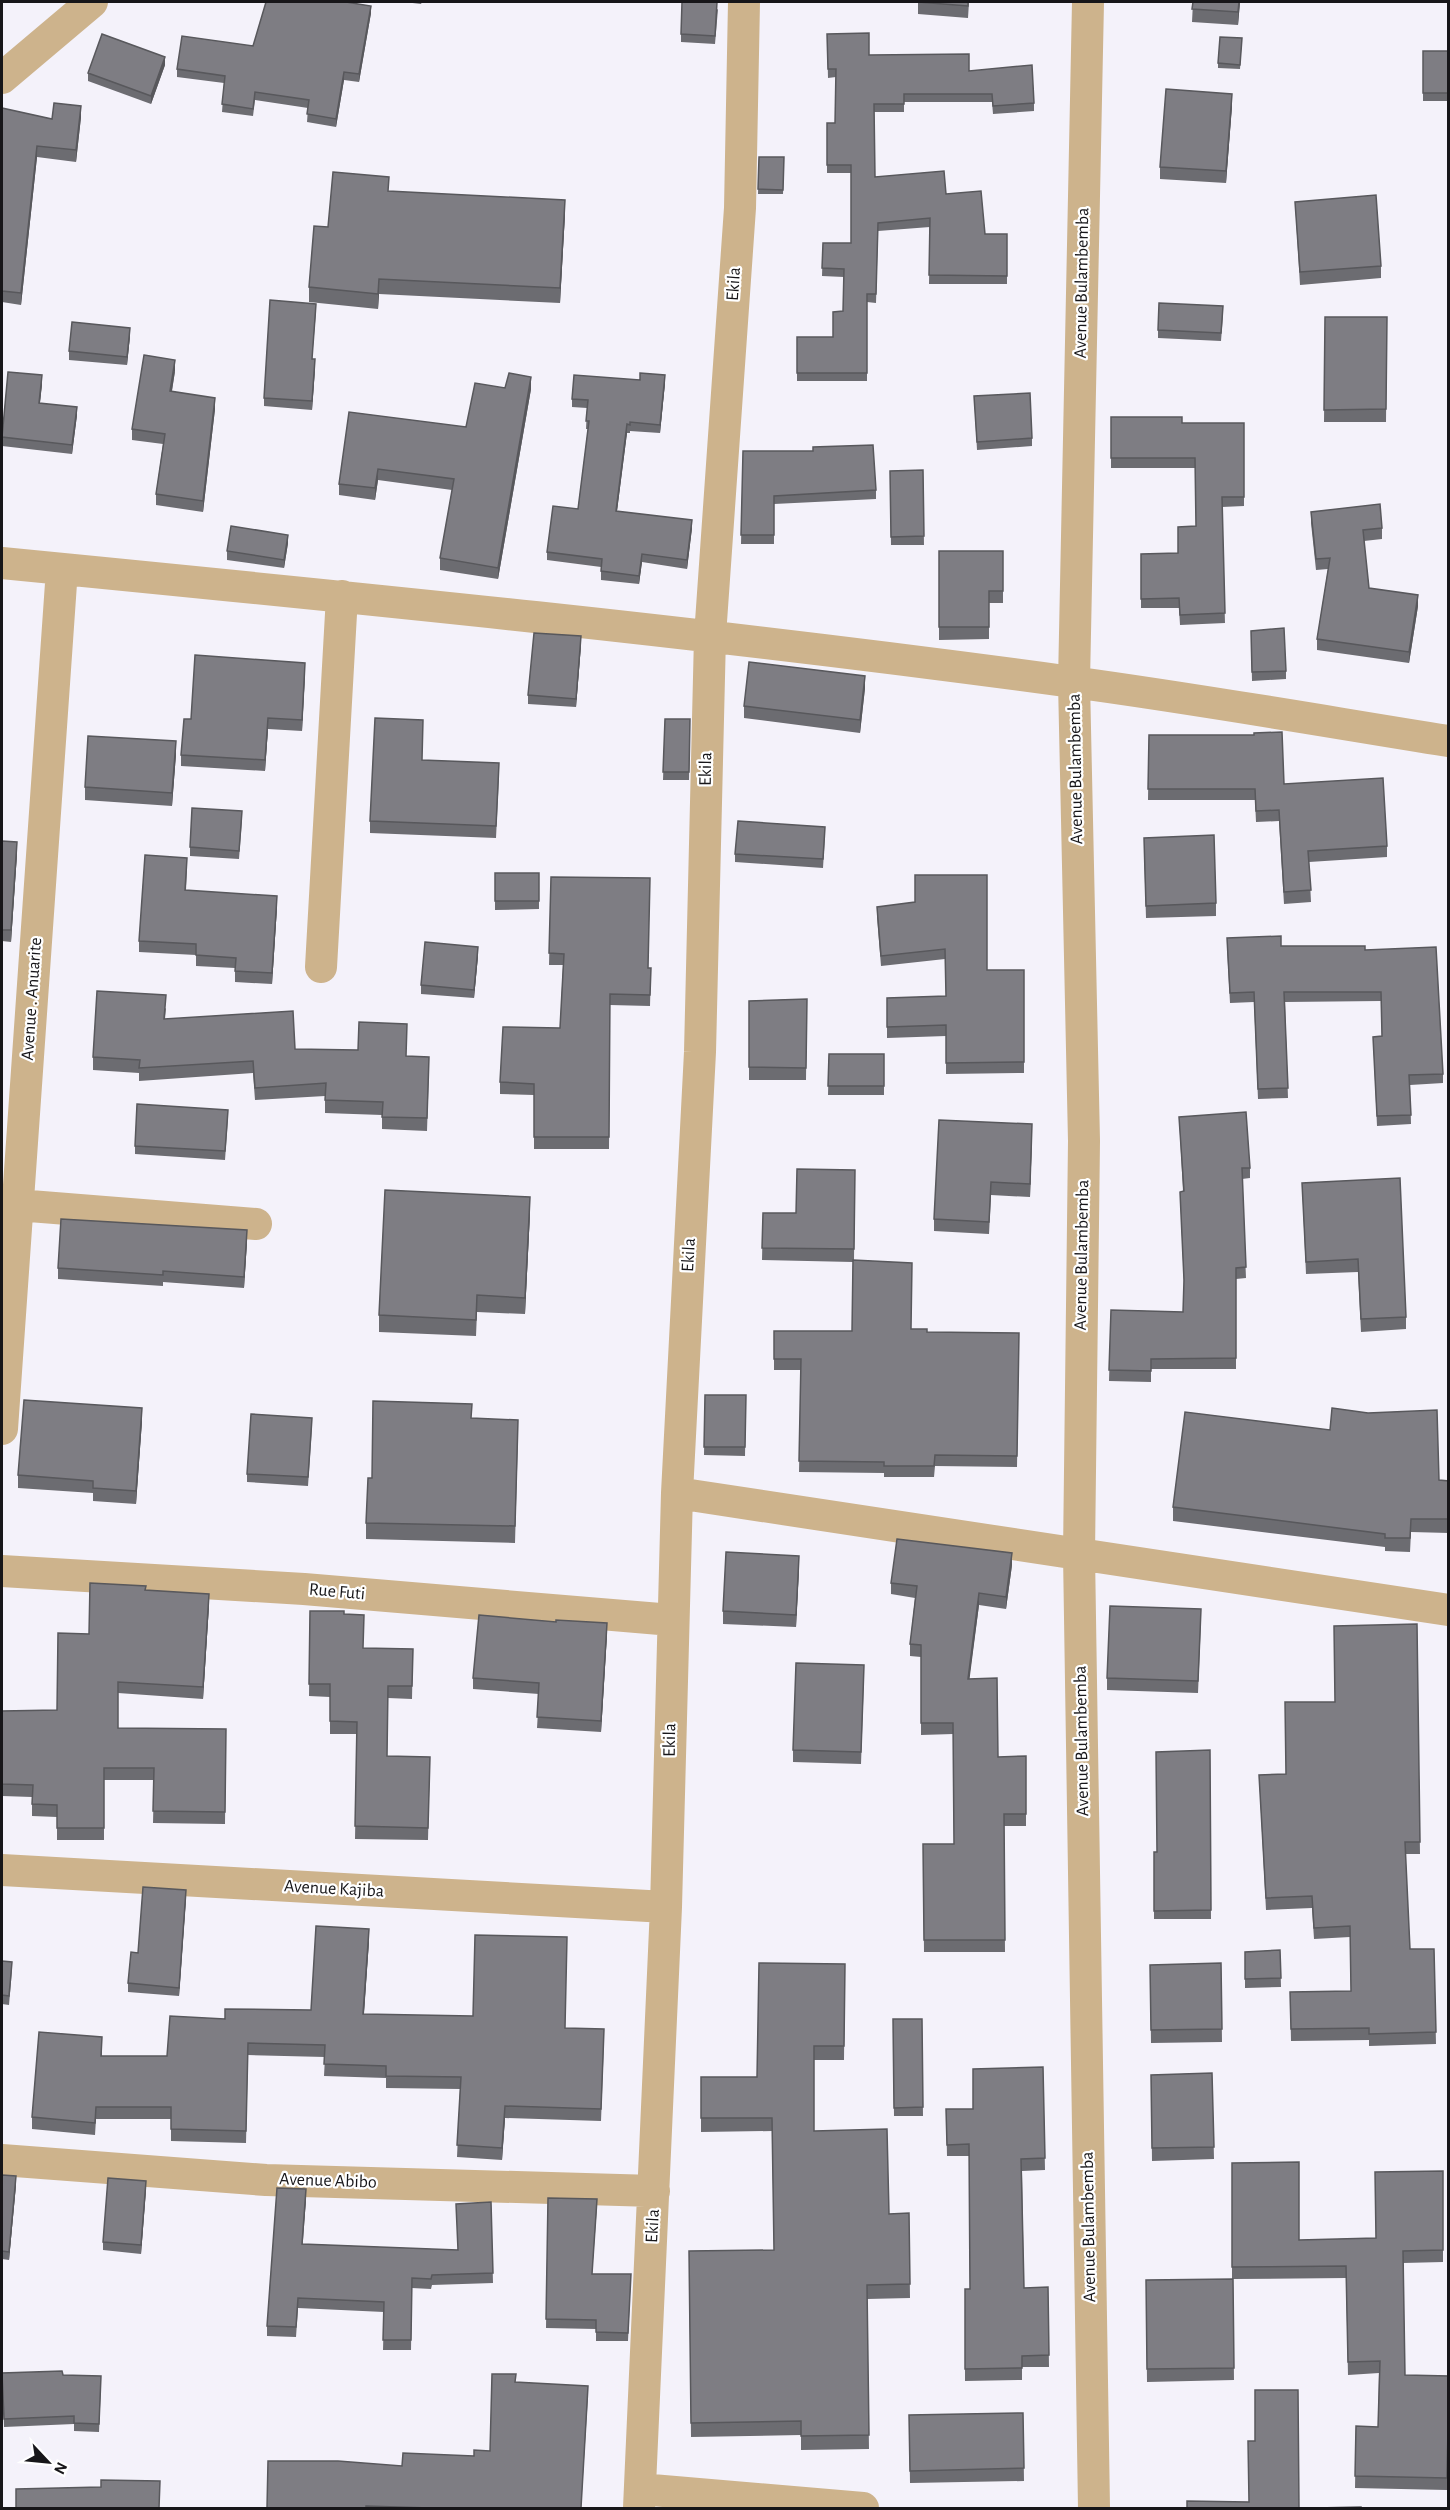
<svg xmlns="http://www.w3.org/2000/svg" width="1450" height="2510" font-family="'Alegreya Sans',sans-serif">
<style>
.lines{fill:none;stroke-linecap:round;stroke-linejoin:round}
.minor{stroke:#cdb38c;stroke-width:32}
.wall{fill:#6c6c71}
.shaded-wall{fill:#58585c}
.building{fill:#7e7d83;stroke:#58585c;stroke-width:1.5}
.labels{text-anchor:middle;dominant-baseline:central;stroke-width:4.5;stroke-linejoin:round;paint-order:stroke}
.street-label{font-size:18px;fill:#171619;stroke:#fff}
</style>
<rect width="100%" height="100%" fill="#f4f2fa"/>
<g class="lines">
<path class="minor" d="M1088 2 1074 682 1084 1141 1079 1554 1094 2508
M2 78 92 2
M2 563C359 598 716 633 1072 682 1198 699 1323 721 1448 741
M321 967 342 596
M17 1205 256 1224
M2 1429 62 569
M677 1493 1448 1610
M2 1571 304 1589 672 1620
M2 1870 666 1907
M2 2160 266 2180 654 2191
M640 2489 863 2508
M639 2508 666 1907 677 1493 700 1052 710 636 740 208 744 2"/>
</g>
<path class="wall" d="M404 2H422L421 4Z
M918 2H969L968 18 918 14Z
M1193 2H1240L1238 25 1192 22Z
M718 9 715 44 681 42V34Z
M371 13 359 82 344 80 336 127 307 122 308 108 255 100 253 116 222 112 224 83 177 77V69L253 46Z
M827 34 869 55 969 71 1034 103V111L993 114 992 102H904V112H874L875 177 946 194 985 234H1007V284H929L930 227 878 231 876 303 867 302V381H797V337H833L843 311 844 277 822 276 823 243H851V173H827V123H835L836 77 828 78Z
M1242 38 1240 69 1218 68V63Z
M1423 51H1449V101H1423Z
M165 65 151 104 88 81V73Z
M1232 106 1226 183 1160 179V167Z
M2 108 52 119 81 117 76 162 37 157 21 305 2 302Z
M759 157H784L783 194H758Z
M389 191 565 214 560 303 379 294 378 309 309 302V287Z
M1295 202 1381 266V278L1300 285Z
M316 312 312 359 315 368 312 410 264 406V398Z
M1223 315 1221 341 1158 338V330Z
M1325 317H1387L1386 422H1324Z
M130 336 127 365 69 360V351Z
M175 371 172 391 215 409 203 512 156 505V494L163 444 132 440V429Z
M665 383 660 433 630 431V433H627L617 511 692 528 687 569 642 562 639 584 601 580V567L547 560V552L578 509 588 429H586L587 408 572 407V399Z
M42 384 40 403 77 415 72 454 2 446V431Z
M505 388 531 389 498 579 440 570V558L452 490 378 480 375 500 339 495V484L466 427Z
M974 396 1032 438V446L977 450Z
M1111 417 1182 423H1244V506L1222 507 1225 623 1180 625 1179 608H1141V554L1178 553 1196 526 1195 468H1111Z
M743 451 876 490V499L774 504V544H741Z
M923 470 924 545H891L890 471Z
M1311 512 1382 528V539L1364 541 1369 588 1418 606 1409 663 1317 650V639L1328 569 1316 570 1311 523Z
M288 543 284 568 227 560V551Z
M939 551H1003V603H989V639L939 640Z
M1251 631 1286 671V679L1252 681Z
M581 645 576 707 528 704V695Z
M305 674 302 731 268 729 265 771 181 766V755L191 719Z
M865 688 860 733 744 718V706Z
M665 719H690L689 780H663Z
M1149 735 1284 784 1387 846V857L1309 862 1311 902 1284 904 1279 821 1256 822 1255 800H1148Z
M176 754 172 806 85 800V787Z
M422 760 499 776 496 838 370 833V821Z
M242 820 239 859 190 856V847Z
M825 835 823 868 735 862V854Z
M2 841 17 854 11 942 2 941Z
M1144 850 1216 903V916L1146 918Z
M187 869 186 890 277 907 272 984 235 982V968L196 966V955L139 952V941Z
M495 873H539V909L495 910Z
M551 877 648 968H651L650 1006 610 1005 609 1149H534V1095L500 1094V1082L560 1028 563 965H549Z
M877 907 987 970H1024V1073L946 1074V1036L887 1038V998L946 996 945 959 881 966 877 917Z
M1281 946 1365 950 1443 1074V1083L1410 1085 1411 1124 1377 1126 1373 1037 1382 1036 1381 1001 1285 1002 1288 1098 1258 1099 1254 1002 1230 1003 1227 948Z
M478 956 474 998 421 994V985Z
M807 999 806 1080H749V1001Z
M166 1008 165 1019 295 1049 406 1056 429 1069 427 1131 382 1129V1115L325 1113V1096L255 1100 253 1073 139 1081V1073L93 1070V1057Z
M829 1054H884V1095H828Z
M1179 1117 1250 1168V1178L1242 1179 1246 1278 1236 1279V1369H1151V1382L1109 1381 1111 1310 1183 1312 1184 1285 1180 1192 1183 1191Z
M228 1118 225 1160 135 1154V1146Z
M1032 1137 1030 1197 991 1195 989 1234 934 1231V1219Z
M855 1170 854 1260 911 1329 927 1332 1019 1333 1017 1467 935 1466 934 1477H884V1473L799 1472 801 1370H774V1331H852L853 1262 762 1260 763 1213H796Z
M1302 1183 1406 1317V1329L1361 1332 1358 1272 1306 1274Z
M530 1213 525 1314 477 1312 476 1336 379 1332V1315Z
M247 1241 244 1288 163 1282V1286L58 1279V1268Z
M705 1395H746L745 1456 704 1455Z
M472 1418 518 1436 515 1543 366 1539V1523L372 1478Z
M142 1421 136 1504 93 1501V1493L18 1488V1475Z
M312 1427 308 1486 247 1482V1474Z
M1439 1480 1449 1481V1533L1411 1532 1410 1552 1385 1551V1547L1173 1521V1507Z
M1012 1565 1006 1609 979 1605 969 1679 998 1757 1026 1756V1826H1004L1005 1952H924L923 1844H954L953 1734 921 1735V1657L910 1656V1644L915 1598 891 1594V1583Z
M799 1568 796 1627 723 1624V1611Z
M145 1590 209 1605 203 1699 118 1693V1728L226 1729 225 1824 153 1823 154 1780H104V1840H57V1817L32 1816V1797L2 1796V1711L57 1710 89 1634Z
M310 1611 344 1614 363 1648 413 1649 412 1699 388 1698 387 1756 430 1757 428 1840 355 1839 357 1734H330V1697L309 1696Z
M1201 1621 1198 1693 1107 1690V1678Z
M556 1622 607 1634 601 1732 537 1728 539 1694 473 1689V1678Z
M1417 1624 1420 1854H1405L1410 1949H1434L1436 2044 1369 2046V2040L1291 2041 1290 1992 1351 1991 1350 1937 1314 1939 1312 1908 1266 1910 1259 1775 1286 1774 1335 1702Z
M864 1677 861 1764 793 1762V1750Z
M1210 1750 1211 1919H1154V1852H1157Z
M186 1898 179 1996 128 1992V1983L138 1953Z
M369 1941 364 2014 565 2028 604 2041 601 2121 505 2118 502 2160 457 2157 460 2089 386 2088V2078L324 2076 325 2057 248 2055 246 2143 171 2141V2119H96L95 2135 32 2129V2117L102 2049V2056H167L225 2019 311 2010Z
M1280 1950 1281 1987 1245 1988V1952Z
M2 1961 12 1970 9 2005 2 2004Z
M1221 1963 1222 2042 1151 2043 1150 1965Z
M845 1964 844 2060H814V2131L889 2214 909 2213 910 2298 867 2299 869 2449 801 2450V2435L691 2437 689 2251 774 2250 772 2131 701 2132V2077H757Z
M893 2019H922L923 2116H894Z
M1043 2067 1045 2170 1022 2171 1024 2288 1048 2287 1049 2367H1022V2380L965 2381V2289H970L969 2156H947L946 2109H973Z
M1212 2073 1214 2159 1152 2161 1151 2075Z
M1232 2163 1299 2240 1376 2238 1443 2171V2262L1403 2263 1405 2375 1449 2425 1447 2490 1355 2488 1356 2426 1378 2427 1379 2373 1348 2375 1346 2278 1233 2279 1234 2380 1147 2382 1146 2280 1232 2279Z
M2 2175 16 2185 9 2260 2 2259Z
M146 2189 141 2254 103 2250V2242Z
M548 2198 597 2207 592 2274H631L628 2341H596V2329L546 2328Z
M306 2199 302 2244 457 2250 491 2202 493 2283 432 2285 431 2289 412 2288 411 2350H383L384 2312 298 2308 296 2337 267 2336V2326Z
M2 2373 63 2375 101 2385 99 2432 74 2431V2424L4 2427Z
M516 2382 588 2396 581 2508H267L402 2466 474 2456 490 2451Z
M1023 2413 1024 2481 910 2483 909 2415Z"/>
<path class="shaded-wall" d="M1239 2H1240L1238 25V12Z
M371 6V13L359 82V74Z
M165 57V65L151 104V96Z
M344 72V80L336 127V119Z
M1232 94V106L1226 183V171Z
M81 106V117L76 162V150Z
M37 146V157L21 305V293Z
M565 200V214L560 303V288Z
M379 279V294L378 309V294Z
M130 328V336L127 365V357Z
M315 359V368L312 410V401Z
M175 360V371L170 402V391Z
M42 375V384L39 411V403Z
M665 375V383L660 433V425Z
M531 377V389L498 579V568Z
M215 398V409L203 512V501Z
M77 407V415L72 454V445Z
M627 424V433L616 519V511Z
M378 469V480L375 500V488Z
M692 520V528L687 569V560Z
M288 535V543L284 568V560Z
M642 554V562L639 584V576Z
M1418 595V606L1409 663V652Z
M581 636V645L576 707V699Z
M305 663V674L302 731V720Z
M865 676V688L860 733V720Z
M268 718V729L265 771V760Z
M176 741V754L172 806V793Z
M17 842V854L11 942V930Z
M277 896V907L272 984V973Z
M478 947V956L474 998V990Z
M1032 1124V1137L1030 1197V1184Z
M530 1197V1213L525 1314V1298Z
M247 1230V1241L244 1288V1277Z
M142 1408V1421L136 1504V1491Z
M1012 1553V1565L1006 1609V1597Z
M799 1556V1568L796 1627V1615Z
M979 1593V1605L968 1691V1679Z
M209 1594V1605L203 1699V1687Z
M607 1623V1634L601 1732V1721Z
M186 1890V1898L179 1996V1988Z
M369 1929V1941L363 2026V2014Z
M505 2106V2118L502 2160V2148Z
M16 2176V2185L9 2260V2252Z
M146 2181V2189L141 2254V2245Z
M306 2189V2199L302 2254V2244Z"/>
<path class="building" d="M266 2H346L371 6 359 74 344 72 336 119 307 114 309 100 255 92 253 109 222 104 225 76 177 69 182 36 253 46Z
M682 2H717L715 36 681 34Z
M918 2H968V6Z
M1193 2H1239L1238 12 1192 9Z
M869 33V55L969 54V71L1032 65 1034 103 993 106 992 94H904V104H874L875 177 944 171 946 194 981 191 985 234H1007V276L929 275 930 218 878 223 876 294H867V373H797V337H833V312L843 311 844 269 822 268 823 243H851V165H827V123H835L836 69H828L827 34Z
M102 34 165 57 151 96 88 73Z
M1220 37 1242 38 1240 65 1218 63Z
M1423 51H1449V93H1423Z
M1166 89 1232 94 1226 171 1160 167Z
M54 103 81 106 76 150 37 146 21 293 2 291V108L52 119Z
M759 157H784L783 190 758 189Z
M333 172 389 177 388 191 565 200 560 288 379 279 378 294 309 287 314 226 328 227Z
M1376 195 1381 266 1300 272 1295 202Z
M270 300 316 304 312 359H315L312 401 264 398Z
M1159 303 1223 306 1221 333 1158 330Z
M1325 317H1387L1386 409 1324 410Z
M72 322 130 328 127 357 69 351Z
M144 355 175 360 170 391 215 398 203 501 156 494 165 434 132 429Z
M8 372 42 375 39 403 77 407 72 445 2 437Z
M509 373 531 377 498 568 440 558 454 479 378 469 375 488 339 484 349 412 466 427 475 383 505 388Z
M640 373 665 375 660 425 630 422V425L627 424 616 511 692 520 687 560 642 554 639 576 601 571 602 559 547 552 553 506 578 509 589 421H586L588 400 572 399 574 375 640 380Z
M1030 393 1032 438 977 442 974 396Z
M1111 417H1182V423H1244V497H1222L1225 613 1180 615 1179 598 1141 599V554L1178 553V527L1196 526 1195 458H1111Z
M873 445 876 490 774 496V535H741L743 451H813V447Z
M923 470 924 536 891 537 890 471Z
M1380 504 1382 528 1363 530 1369 588 1418 595 1409 652 1317 639 1330 558 1316 559 1311 512Z
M231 526 288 535 284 560 227 551Z
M939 551H1003V591H989V627H939Z
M1284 628 1286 671 1252 672 1251 631Z
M534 633 581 636 576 699 528 695Z
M195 655 305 663 302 720 268 718 265 760 181 755 184 719H191Z
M749 662 865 676 860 720 744 706Z
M375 718 423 720 422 760 499 763 496 826 370 821Z
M665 719H690L689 772H663Z
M1282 732 1284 784 1383 778 1387 846 1308 851 1311 890 1284 892 1279 810 1256 811 1255 789H1148L1149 735H1254V733Z
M88 736 176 741 172 793 85 787Z
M192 808 242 811 239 851 190 847Z
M738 821 825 827 823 859 735 854Z
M1214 835 1216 903 1146 906 1144 838Z
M2 841 17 842 11 930H2Z
M145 855 187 858 185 890 277 896 272 973 235 971 236 958 196 955V944L139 941Z
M495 873H539V901H495Z
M915 875H987V970H1024V1062L946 1063V1025L887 1027V998L946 996 945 949 881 956 877 907 915 902Z
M551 877 650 878 648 968H651L650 995 610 994 609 1137H534V1084L500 1082 503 1027 560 1028 564 954 549 953Z
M1281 936V946H1365V950L1436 947 1443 1074 1409 1075 1411 1115 1377 1116 1373 1037 1382 1036 1381 992H1284L1288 1088 1258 1089 1254 992 1230 993 1227 938Z
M425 942 478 947 474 990 421 985Z
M97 991 166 995 164 1019 293 1011 295 1049 358 1050 359 1022 407 1024 406 1056 429 1057 427 1118 382 1117 383 1102 325 1100 326 1083 255 1088 253 1061 139 1068 140 1060 93 1057Z
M807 999 806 1068 749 1067V1001Z
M829 1054H884V1086H828Z
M137 1104 228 1110 225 1151 135 1146Z
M1246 1112 1250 1168H1242L1246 1267 1236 1268V1358L1151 1359V1371L1109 1370 1111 1310 1183 1312 1184 1280 1180 1192 1184 1191 1179 1117Z
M939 1120 1032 1124 1030 1184 991 1182 989 1222 934 1219Z
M797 1169 855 1170 854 1249 762 1248 763 1213H796Z
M1400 1178 1406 1317 1361 1319 1358 1259 1306 1262 1302 1183Z
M385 1190 530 1197 525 1298 477 1295 476 1320 379 1315Z
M61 1219 247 1230 244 1277 163 1271V1275L58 1268Z
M853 1260 912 1263 911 1329H927V1332L1019 1333 1017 1456 935 1455 934 1466H884V1462L799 1461 801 1359H774V1331H852Z
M705 1395H746L745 1447H704Z
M24 1400 142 1408 136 1491 93 1488V1481L18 1475Z
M373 1401 472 1404 471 1418 518 1420 515 1526 366 1523 368 1478H372Z
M1332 1408 1368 1413 1437 1410 1439 1480 1449 1481V1519H1411L1410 1538H1385V1534L1173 1507 1185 1412 1330 1430Z
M251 1414 312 1418 308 1477 247 1474Z
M897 1539 1012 1553 1006 1597 979 1593 968 1679 997 1678 998 1757 1026 1756V1814H1004L1005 1940H924L923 1844H954L953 1723H921V1645L910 1644 917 1586 891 1583Z
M726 1552 799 1556 796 1615 723 1611Z
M90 1583 146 1586 145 1590 209 1594 203 1687 118 1682V1728L226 1729 225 1812 153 1811 154 1768H104V1828H57V1805L32 1804 33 1785 2 1784V1711L57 1710 58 1633 89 1634Z
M1110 1606 1201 1609 1198 1681 1107 1678Z
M310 1611H344V1614L364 1615 363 1648 413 1649 412 1686H388L387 1756 430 1757 428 1828 355 1826 357 1722 330 1721V1684H309Z
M479 1615 556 1622V1620L607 1623 601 1721 537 1717 539 1683 473 1678Z
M1417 1624 1420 1842H1405L1410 1949H1434L1436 2032 1369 2034V2028L1291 2029 1290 1992 1351 1991 1350 1926 1314 1928 1312 1896 1266 1898 1259 1775 1286 1774 1285 1702H1335L1334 1626Z
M796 1663 864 1665 861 1752 793 1750Z
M1210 1750 1211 1910 1154 1911V1852H1157L1156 1752Z
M143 1887 186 1890 179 1988 128 1983 131 1952 138 1953Z
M316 1926 369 1929 363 2014 473 2016 475 1935 567 1937 565 2028 604 2029 601 2109 505 2106 502 2148 457 2145 461 2077 386 2076V2066L324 2064 325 2045 248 2043 246 2131 171 2129V2107H96L95 2123 32 2117 39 2032 102 2037 101 2056H167L170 2016 225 2019V2009L311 2010Z
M1280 1950 1281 1978 1245 1979V1952Z
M2 1961 12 1962 9 1996 2 1995Z
M759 1963 845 1964 844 2046H814V2131L887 2129 889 2214 909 2213 910 2284 867 2285 869 2435 801 2436V2421L691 2423 689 2251 774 2250 772 2118H701V2077H757Z
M1221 1963 1222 2029 1151 2030 1150 1965Z
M893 2019H922L923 2107 894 2108Z
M1043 2067 1045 2158 1021 2159 1024 2288 1048 2287 1049 2355 1022 2356V2368L965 2369V2289H970L969 2144 947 2145 946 2109H973V2069Z
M1212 2073 1214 2147 1152 2148 1151 2075Z
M1299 2162V2240L1376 2238 1375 2172 1443 2171V2250L1403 2251 1405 2375 1449 2376 1447 2478 1355 2476 1356 2426 1378 2427 1380 2361 1348 2362 1346 2266 1232 2267V2163Z
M2 2175 16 2176 9 2252 2 2251Z
M108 2178 146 2181 141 2245 103 2242Z
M277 2188 306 2189 302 2244 458 2250 456 2204 491 2202 493 2273 432 2275 431 2279 412 2278 411 2340H383L384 2302 298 2298 296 2327 267 2326Z
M548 2198 597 2199 592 2274H631L628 2333 596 2332V2320L546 2319Z
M1233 2279 1234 2368 1147 2369 1146 2280Z
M62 2371 63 2375 101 2376 99 2424 74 2423V2416L4 2419 2 2373Z
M492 2374H516L515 2382 588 2386 581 2508H430L366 2506V2508H267L268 2461H338L402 2466 403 2453 474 2456V2450L490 2451Z
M1255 2390H1298L1299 2508H1187V2501L1249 2502 1248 2441H1255Z
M1023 2413 1024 2468 910 2471 909 2415Z
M101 2480 160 2481 159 2508H16V2489L101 2487Z
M1361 2507V2508H1315Z"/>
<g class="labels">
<g class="street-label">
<text transform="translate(1082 283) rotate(-89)">Avenue Bulambemba</text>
<text transform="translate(734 284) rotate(-86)">Ekila</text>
<text transform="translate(706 769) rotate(-89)">Ekila</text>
<text transform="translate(1076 769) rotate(-91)">Avenue Bulambemba</text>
<text transform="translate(32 999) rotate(-86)">Avenue . Anuarite</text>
<text transform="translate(689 1255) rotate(-87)">Ekila</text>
<text transform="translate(1082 1255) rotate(-89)">Avenue Bulambemba</text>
<text transform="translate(337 1592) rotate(5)">Rue Futi</text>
<text transform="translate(670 1740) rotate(-89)">Ekila</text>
<text transform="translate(1082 1741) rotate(-91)">Avenue Bulambemba</text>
<text transform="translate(334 1889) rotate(3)">Avenue Kajiba</text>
<text transform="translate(328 2181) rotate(2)">Avenue Abibo</text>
<text transform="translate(653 2226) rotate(-87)">Ekila</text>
<text transform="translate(1089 2227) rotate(-91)">Avenue Bulambemba</text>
</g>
</g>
<rect width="1450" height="2510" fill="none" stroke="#171619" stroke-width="6"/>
<g transform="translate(48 2462) rotate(116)" stroke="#ffffff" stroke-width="4.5" paint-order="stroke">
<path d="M0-4.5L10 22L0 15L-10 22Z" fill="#171619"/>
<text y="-9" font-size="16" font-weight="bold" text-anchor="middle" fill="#171619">N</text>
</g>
</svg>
